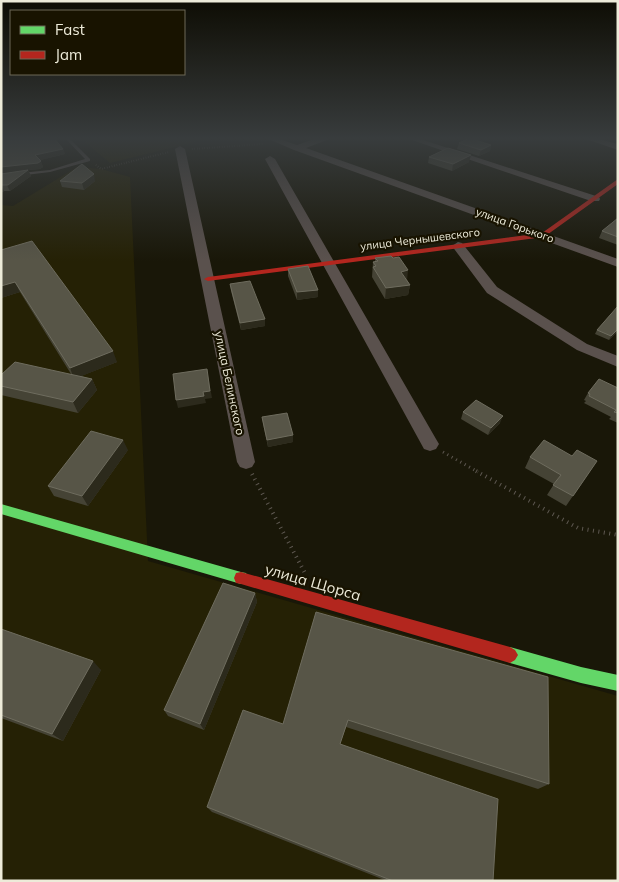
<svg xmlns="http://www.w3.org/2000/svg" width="619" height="882" font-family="Mulish,sans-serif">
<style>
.built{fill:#252105}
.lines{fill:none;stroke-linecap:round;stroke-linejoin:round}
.path-far2{stroke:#5e5851;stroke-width:2;stroke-dasharray:0.5 2;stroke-linecap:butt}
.path-far1{stroke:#5e5851;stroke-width:3;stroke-dasharray:1 4;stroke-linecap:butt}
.path{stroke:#5e5851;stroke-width:4;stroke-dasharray:1 4.5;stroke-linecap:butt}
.lane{fill:#5a514d;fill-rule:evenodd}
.street{fill:#5a514d;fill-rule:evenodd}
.fast{fill:#63d668;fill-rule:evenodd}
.jam{fill:#b3261e;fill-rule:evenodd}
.wall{fill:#454335}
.shaded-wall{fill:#2c2a1c}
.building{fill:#575547;stroke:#6e6c5e}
.labels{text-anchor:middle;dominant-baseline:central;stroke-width:4.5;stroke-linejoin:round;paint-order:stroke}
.far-street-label{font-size:11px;fill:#edebd9;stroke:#181300}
.street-label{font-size:12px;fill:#edebd9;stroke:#181300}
.near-street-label{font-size:15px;fill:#edebd9;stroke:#181300}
</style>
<rect width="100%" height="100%" fill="#191708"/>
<path class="built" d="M80 138H204L207 139 110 163Z
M77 167 101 169 130 177 148 561 618 696V881H1V205L13 206Z"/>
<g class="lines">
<path class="path-far2" d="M192 149 263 144
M96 165 101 169 169 152"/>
<path class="path-far1" d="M443 452 478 472"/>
<path class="path" d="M476 471 578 528 618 535
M252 474 306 575"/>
<path class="lane" d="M65 138H69L90 159V161L50 172 1 178V175L50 170 85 159Z"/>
<path class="street" d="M266 138H277L297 145 317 138H328L327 140 306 148 618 259V267L294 150Z
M406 138H417L599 197 600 199 599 201H591Z
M583 138H595L618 144V150Z
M180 146 185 149 255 462 252 467 246 469 240 467 237 462 175 149Z
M270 156 275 159 436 439 439 444 436 449 430 451 424 449 265 159Z
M458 242 462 243 497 287 587 344 618 356V367L577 350 487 293 452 246Z"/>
<path class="fast" d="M1 504 241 572 246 573 248 578 246 583 241 584 1 514Z
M510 647 581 667 618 675V691L581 683 510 663 505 660 502 655 505 650Z"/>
<path class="jam" d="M618 179V184L544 237 208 281 204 279 208 277 542 233Z
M241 572 510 647 515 650 518 655 515 660 510 663 241 584 236 583 234 578 236 573Z"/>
</g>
<path class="wall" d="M459 143 491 145 490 151 479 156 457 149Z
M63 149 65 154 40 160 43 167 40 169 28 170 31 176 10 191H4L1 193V174Z
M429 157 469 162 452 171 428 163Z
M60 181H95L84 190 62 187Z
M618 218V245L599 238 602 231Z
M1 250 117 362 81 376 92 379 97 390 78 413 1 395V375L71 374 20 292 1 298Z
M375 258 407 280 410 285 408 295 385 299 372 277 373 262H375Z
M288 269 318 290V297L297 300 288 276Z
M230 284 265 319V326L241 330 231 291Z
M597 330 618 331 609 340 595 334Z
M618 388V423L609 419 611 417 584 403 586 401 584 400 588 393Z
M463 412 500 423 488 435 461 419Z
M262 417 293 442 268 447 263 424Z
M128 450 88 506 54 496 48 486Z
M572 456 597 461 566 506 547 495 554 484 525 468 530 457Z
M255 593 257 602 204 730 168 716 164 710Z
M316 612 549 784 538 789 346 727 340 744 493 881H387L212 812 207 807 283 724Z
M1 629 101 670 63 741 1 718Z"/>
<path class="shaded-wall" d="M491 145 490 151 479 156 481 150Z
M63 149 65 154 37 161 35 155Z
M471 155 469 162 452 171 453 164Z
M41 161 43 167 40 169 28 170 31 176 10 191 1 174V167Z
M94 174 95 181 84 190 82 183Z
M1 185 4 191 1 193Z
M408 270 407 281 401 272Z
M15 282 20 292 1 298V286Z
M410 285 408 295 385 299 386 288Z
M318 290V297L297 300V292Z
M265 319V326L241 330 240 323Z
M618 329V331L609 340 611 336Z
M113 351 117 362 74 379 70 368Z
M207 369 212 398 205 399 206 403 178 408 176 400 203 392Z
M92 379 97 390 78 413 73 402Z
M503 416 500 423 488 435 491 428Z
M293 435V442L268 447 267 440Z
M123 440 128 450 88 506 82 496Z
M255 593 257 602 204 730 200 724Z
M93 661 101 670 63 741 52 734Z"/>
<path class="building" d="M1 138H54L63 149 35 155 41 161 38 163 1 167Z
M469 138 491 145 481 150 459 143Z
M448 148 471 155 453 164 429 157Z
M82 164 94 174 82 183 60 181Z
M28 170 8 185H1V174Z
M618 218V237L602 231Z
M32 241 113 351 70 368 15 282 1 286V250Z
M391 256 393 258 399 257 408 270 401 272 410 285 386 288 373 267 376 266 373 262 378 261 375 258Z
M308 266 318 290 297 292 288 269Z
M250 281 265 319 240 323 230 284Z
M618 306V329L611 336 597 330Z
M15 362 92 379 73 402 1 386V375Z
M207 369 210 391 203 392 204 396 176 400 173 374Z
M599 379 618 388V413L614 412 616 410 589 396 590 394 588 393Z
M476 400 503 416 491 428 463 412Z
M287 413 293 435 267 440 262 417Z
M91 431 123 440 82 496 48 486Z
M544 440 572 456 577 450 597 461 573 496 553 485 561 475 530 457Z
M223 583 255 593 200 724 164 710Z
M316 612 548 677 549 784 348 720 340 744 498 799 493 881H393L207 807 243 710 283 724Z
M1 629 93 661 52 734 1 715Z"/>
<linearGradient id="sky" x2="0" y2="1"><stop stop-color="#0e0d04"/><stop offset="0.53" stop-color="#383c3d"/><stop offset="1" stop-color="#383c3d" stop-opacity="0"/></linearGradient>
<rect width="619" height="261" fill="url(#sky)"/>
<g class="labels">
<g class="far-street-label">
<text transform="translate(515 225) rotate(20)">улица Горького</text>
<text transform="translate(420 239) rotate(-7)">улица Чернышевского</text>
</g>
<g class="street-label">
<text transform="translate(230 383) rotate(78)">улица Белинского</text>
</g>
<g class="near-street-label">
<text transform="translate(313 582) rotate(16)">улица Щорса</text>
</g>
</g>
<rect width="619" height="882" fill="none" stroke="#edebd9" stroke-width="5"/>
<rect x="10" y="10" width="175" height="65" fill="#181300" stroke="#6d6957"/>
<rect x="20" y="26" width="25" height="8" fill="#63d668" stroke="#6d6957"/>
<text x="55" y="35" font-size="15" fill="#edebd9">Fast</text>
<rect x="20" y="51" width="25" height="8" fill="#b3261e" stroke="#6d6957"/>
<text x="55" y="60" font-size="15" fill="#edebd9">Jam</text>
</svg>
